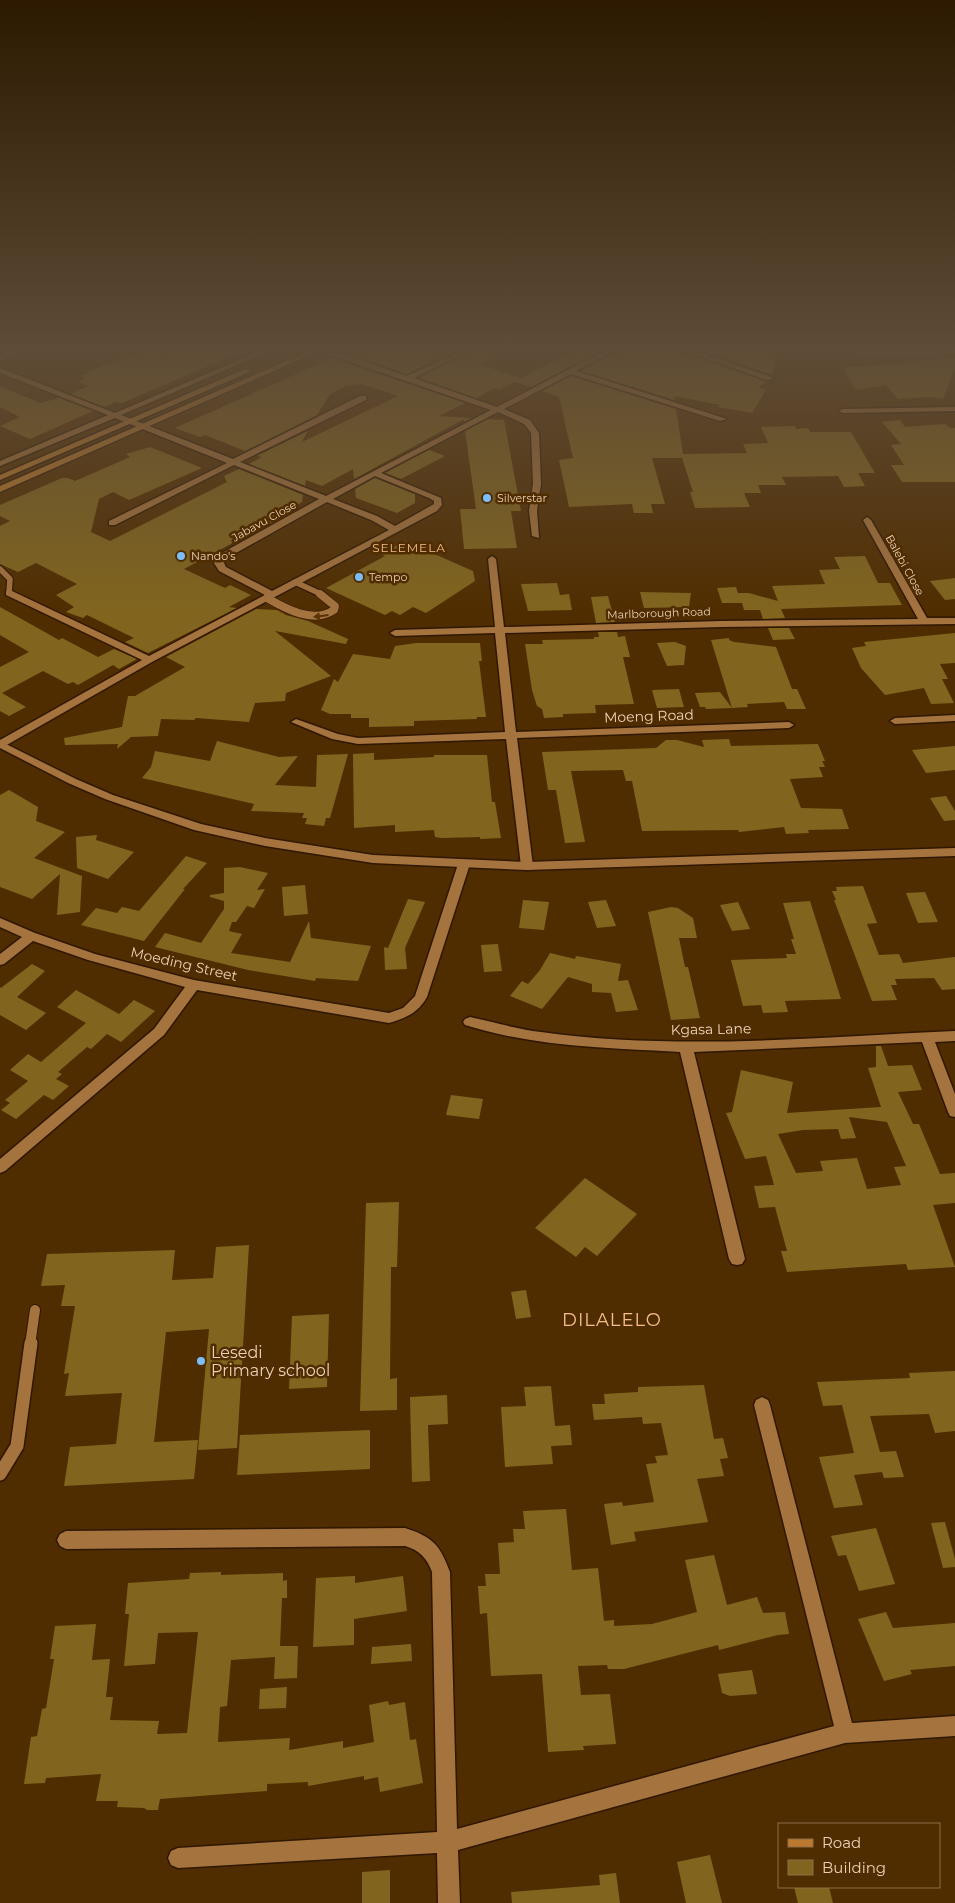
<svg xmlns="http://www.w3.org/2000/svg" width="955" height="1903" font-family="Montserrat,sans-serif">
<style>
.building{fill:#81651e;fill-rule:evenodd}
.lines{fill:none;stroke-linecap:round;stroke-linejoin:round}
.service-far3-casing{stroke:#2f1700;stroke-width:8}
.service-far2-casing{stroke:#2f1700;stroke-width:9}
.service-far1-casing{stroke:#2f1700;stroke-width:12}
.service-casing{stroke:#2f1700;stroke-width:16}
.minor-casing{stroke:#2f1700;stroke-width:3}
.tertiary-casing{stroke:#2f1700;stroke-width:3}
.primary-casing{stroke:#2f1700;stroke-width:3}
.service-far3{stroke:#a5733e;stroke-width:5.5}
.service-far2{stroke:#a5733e;stroke-width:8}
.service-far1{stroke:#a5733e;stroke-width:10}
.service{stroke:#a5733e;stroke-width:13}
.minor{fill:#a5733e;fill-rule:evenodd}
.tertiary{fill:#a5733e;fill-rule:evenodd}
.primary{fill:#bb7a2e;fill-rule:evenodd}
.oneway{fill:#583406}
.poi-dot{fill:#7bbef9;stroke:#502d00;stroke-width:2}
.labels{text-anchor:middle;dominant-baseline:central;stroke-width:5;stroke-linejoin:round;paint-order:stroke}
.far-poi-label{font-size:11px;fill:#ecd1b7;stroke:#502d00;text-anchor:start}
.far-street-label{font-size:11px;fill:#ecd1b7;stroke:#502d00}
.far-neighbourhood-label{font-size:12px;letter-spacing:1px;fill:#f4be88;stroke:#502d00}
.street-label{font-size:14px;fill:#ecd1b7;stroke:#502d00}
.near-poi-label{font-size:16px;fill:#ecd1b7;stroke:#502d00;text-anchor:start}
.near-neighbourhood-label{font-size:18px;letter-spacing:1px;fill:#f4be88;stroke:#502d00}
</style>
<rect width="100%" height="100%" fill="#502d00"/>
<path class="building" d="M150 348 163 353 174 348H250L122 403 116 402 104 407 70 394 89 386 78 382 86 378 80 376 89 373 87 372Z
M359 348H461L407 374 348 354Z
M477 348H503L490 354 497 357 481 365 521 378 580 348 600 351 531 387 515 382 499 390 495 388 476 398 419 378Z
M628 348H661L697 357 767 382 758 387 766 390 752 413 718 407 720 405 674 396 675 400 581 371 616 352 620 353Z
M713 348H778L772 375 706 352Z
M332 358 465 403 439 416 471 418 464 422V419L354 479 353 469 322 486 306 480 305 486 249 464 262 457 257 456 308 431 302 442 398 396 362 384 346 386 330 394 317 415 245 451 205 435 200 437 175 428Z
M955 359V367L943 399 932 397 898 399 886 385 856 390 843 369H846L845 367 907 363 906 361Z
M571 376 676 409 683 454 747 453 743 444 768 443 761 427 795 426 796 429 808 428 810 432H851L875 473H858L865 486 844 487 838 476 782 477 786 485H758L761 493H744L750 507 695 508 690 492H693L682 458H652L665 504H651L653 513H634L632 504 569 507 559 460 573 458 559 397 542 391Z
M0 386 40 403 59 398 93 411 30 439 0 426 20 417 0 407Z
M488 419 504 420 521 511H511L517 548 464 549 460 509H476L465 431Z
M900 420 905 427 945 424 950 428H955V482H902L891 465H904L891 445 901 444 882 422Z
M150 447 202 468 129 500 113 492 99 499 91 532 110 541 227 482 224 476 239 469 303 495 302 502 285 512 289 513 184 569 225 588 230 585 251 595 229 607 237 608 148 653 125 642 134 638 87 615 83 618 66 612 74 607 56 595 77 584 36 563 18 572 0 564V526L10 521 0 516V505L62 478H68L75 481 130 457 126 454Z
M429 450 445 456 401 479 385 473Z
M375 478 415 494V503L397 513 356 498 355 489Z
M405 541 473 571 475 581 426 613 413 607 400 615 392 611 385 615 326 588 385 556 381 554Z
M865 556 878 583H890L902 605 781 609 785 618 763 619 760 610H744L742 603H722L717 588 736 587 738 593H749L778 601 772 586 825 584 819 570 840 569 834 557Z
M955 578V599L945 600 930 581Z
M557 583 560 595 569 594 572 610 528 611 521 584Z
M640 592 691 593 689 607 644 608Z
M608 596 615 622 596 623 591 597Z
M0 607 59 640 62 638 98 657 114 649 137 659 119 669 113 665 78 685 73 682 68 684 43 671 2 693 26 707 9 716 0 711V667L29 652 0 635Z
M256 609 277 610 286 615 308 621 348 639 346 644 275 631 331 676 286 693 285 701 255 703 249 722 196 718 194 720 161 719 158 736 131 737 117 749 118 744 65 745 64 738 122 727 128 696H135L185 667 166 657Z
M768 628H789L795 639 773 640Z
M598 632H617L618 637 625 636 630 657H623L634 704 595 705 596 713 563 714V717L544 718 542 709 537 706 532 690 525 644H543L542 640 594 639V637H599Z
M955 633V663L940 664 948 679H942L954 703 931 704 924 688 885 695 861 668 852 648 866 646 864 642Z
M729 638V640L734 642 776 647 792 689H797L806 709H787L784 702 747 704 748 707 732 708 711 640Z
M675 642 686 646 684 665 667 666 657 643Z
M416 643H480L482 661H479L486 717H477V719L414 721V726L369 727V718H351V714H330L321 710 334 679 338 682 353 654 390 659 395 646Z
M679 689 684 707 657 708 652 690Z
M720 692 732 708 706 709 705 707H700L695 693Z
M729 739 731 746 818 744 825 761H822L825 767H819L823 777 790 779 801 808 842 809 849 829 808 830 809 833 786 834 784 827 739 832 738 830 642 831 632 781H626L623 770 571 771 585 842 565 843 556 790H548L542 752 656 748 666 740H677L704 747 702 740Z
M217 741 279 757 298 756 275 785 316 787 317 755 348 754 330 818H326L324 826 305 824 307 818H302L304 813 251 811 254 804 142 778 151 767 155 751 210 761Z
M955 746V770L926 773 912 750Z
M374 753V760L434 757V755H487L492 802H495L501 838 480 839V837L442 838 435 837 434 830 395 832V825L354 828 353 754Z
M9 790 38 807 36 821 65 832 34 858 82 876 80 912 57 915 60 874 32 899 0 887V795Z
M946 796 955 811V820L944 821 930 798Z
M97 835 96 840 134 852 108 879 77 868 76 837Z
M186 856 207 863 183 889H185L144 941 81 925 96 908 117 913 122 907 139 911Z
M240 867 268 873 257 890 265 889 254 908 247 906 236 922H232L229 931 242 934 231 953 290 962 309 921 311 938 371 946 358 981 316 978 315 981 248 970 155 947 165 933 201 943 224 909V901L210 897V895L224 893V868Z
M305 885 308 914 284 916 282 887Z
M863 886 877 923 867 924 879 955 899 954 903 963 955 957V989L942 990 934 978 895 979 897 985H891L897 1000 872 1001 834 900H836L832 891H837L836 887Z
M925 892 938 922 918 923 906 893Z
M408 899 425 902 405 948 407 969 385 970 384 947 388 948Z
M523 900 549 902 544 930 519 928Z
M606 900 616 926 597 928 588 902Z
M810 901 841 999 785 1001 788 1012 763 1013 761 1005 743 1006 731 960 787 958 786 954H796L791 939H794L783 903Z
M738 902 750 929 732 931 720 905Z
M671 907 678 908 693 918 697 938H679L685 967H688L700 1018 671 1020 648 912Z
M498 944 502 971 484 972 481 945Z
M550 953 575 959 576 956 621 964 618 981 628 980 638 1010 616 1012 611 993 592 992V984L568 977 542 1009 510 996 522 981 528 984 540 970Z
M32 964 45 971 17 997 46 1013 26 1030 0 1015V987L1 988Z
M76 990 119 1014 134 1000 155 1011 121 1042 107 1034 91 1049 87 1047 58 1072 62 1074 56 1079 69 1086 53 1100 44 1095 16 1119 1 1110 10 1103 5 1100 28 1081 10 1070 28 1054 41 1062 86 1023 57 1007Z
M876 1046H881L888 1066 912 1065 922 1090 898 1092 913 1124H919L940 1174 955 1173V1203L933 1205 955 1267 908 1270 906 1264 787 1272 781 1251H787L775 1207 759 1208 754 1186 774 1185 766 1156 745 1159 726 1113 732 1112 741 1070 793 1082 787 1113 881 1107 868 1068 876 1067ZM849 1117 887 1122 906 1166 894 1167 901 1185 867 1189 857 1158 820 1161 823 1171 796 1173 778 1134 803 1130 838 1129 841 1139 856 1138Z
M451 1095 483 1099 479 1119 446 1115Z
M585 1178 637 1214 597 1256 585 1247 576 1257 535 1228Z
M399 1202 397 1267H391L390 1379 397 1378V1410L360 1411 366 1203Z
M249 1245 237 1448 198 1450 209 1329 166 1332 154 1442 198 1440 194 1479 64 1486 70 1447 116 1444 122 1393 65 1396 69 1373 64 1374 75 1306H61L65 1285 41 1286 47 1254 175 1250 172 1280 213 1278 216 1247Z
M526 1290 531 1317 516 1319 511 1292Z
M329 1314 327 1387 289 1389 292 1316Z
M955 1371V1431L935 1433 929 1414 870 1416 880 1452 896 1451 904 1477 884 1478 882 1472 854 1475 863 1505 834 1508 819 1457 854 1453 842 1405 823 1406 817 1382 910 1378 909 1373Z
M704 1385 714 1439 723 1438 728 1458 720 1459 724 1476 697 1479 708 1522 634 1532 636 1541 611 1545 604 1504 622 1502 623 1506 654 1502 646 1464 657 1463 655 1456 668 1455 661 1423 643 1424 642 1417 594 1420 592 1404H605L604 1394 638 1392V1387Z
M551 1386 555 1426 570 1425 572 1445 551 1446 553 1464 505 1467 501 1407 526 1406 524 1387Z
M447 1395 448 1424 428 1425 430 1481 412 1482 410 1397Z
M370 1430V1469L237 1475 240 1435Z
M566 1509 572 1570 598 1568 604 1621 614 1620V1626L652 1624 697 1612 685 1560 714 1555 727 1605 757 1597 763 1613 785 1612 789 1634 778 1635 719 1650 718 1645 624 1669H608L607 1665 578 1666 581 1695 610 1694 616 1744 583 1746 584 1750 548 1752 542 1674 491 1676 487 1613 480 1614 478 1586H486L485 1574H500L498 1543 514 1542 513 1529H525L523 1511Z
M945 1522 955 1559V1567L943 1568 931 1523Z
M876 1528 895 1584 859 1591 846 1555 838 1556 831 1536Z
M221 1572V1575L283 1573V1581L287 1580V1598H282L280 1646H298L297 1678 274 1679 275 1657 231 1660 227 1706 220 1707 218 1742 290 1738 289 1750 343 1741V1748L374 1742 369 1705 388 1701 389 1705 405 1702 410 1740 416 1739 423 1783 380 1792 378 1777 364 1780V1776L308 1786V1782L267 1784V1791L160 1799 158 1810H147L144 1808 117 1807 118 1801H96L101 1774 46 1778 45 1783 24 1784 31 1737 37 1736 42 1709 46 1708 54 1659H50L55 1626 96 1624 92 1660 110 1659 106 1697H113L110 1720 159 1721 157 1734 187 1733 198 1632 158 1633 155 1664 124 1666 129 1614H125L128 1583 189 1579 190 1573Z
M355 1576V1583L403 1576 407 1611 354 1619V1645L313 1647 316 1578Z
M886 1612 893 1628 955 1623V1666L910 1670 912 1674 884 1681 858 1619Z
M411 1644 412 1661 371 1664 372 1647Z
M752 1670 757 1694 730 1696 722 1693 718 1674Z
M287 1687 286 1708 259 1709 260 1689Z
M710 1855 722 1903H686L677 1862Z
M390 1870V1903H362V1872Z
M616 1873 620 1903H512L511 1892 600 1885 599 1875Z
M794 1887H829L833 1903H798Z"/>
<g class="lines">
<g class="service-far3-casing">
<path id="service-far3" d="M0 569 10 579 9 593
M295 582 323 595"/>
</g>
<g class="service-far2-casing">
<path id="service-far2" d="M267 598C286 609 313 624 334 610L335 606 320 594"/>
</g>
<g class="service-far1-casing">
<path id="service-far1" d="M30 1345 35 1310"/>
</g>
<g class="service-casing">
<path id="service" d="M0 1474 17 1446 31 1343"/>
</g>
<g class="minor-casing">
<path id="minor" d="M20 348H30L0 361V356Z
M267 348H277L121 415 233 459 360 396H366V400L240 462 326 496 491 410 318 351V348H326L407 376 466 348H475L414 378 497 407 610 348H619L576 371 727 419 720 421 571 374 504 409 530 420 539 433 541 484 537 511 539 538 532 536 529 511 533 484 531 433 524 424 498 412 381 473 441 498 442 505 437 511 152 662 5 746 0 747V740L142 660 6 595V591H12L149 656 265 595 219 571 214 563 220 554 319 499 234 465 115 525H109V521L227 463 115 418 0 466V461L108 415 0 373V368L115 413ZM375 476 429 498 434 501V504L395 526 377 516 333 499ZM327 502 371 520 389 530 272 591 226 567 224 563 227 558Z
M676 348H687L774 378 767 380Z
M955 350V354L857 356 853 354 857 352Z
M955 407V411L843 413 839 411 843 409Z
M867 517 871 520 927 618H955V624L721 627 505 633 516 732 789 722 794 725 789 728 517 738 533 866 531 869 527 870 521 866 506 739 358 744 332 739 291 722 296 719 338 734 358 738 505 732 495 633 395 636 390 633 395 630 495 627 488 559 492 556 496 559 504 627 721 621 918 619 863 520Z
M955 715V721L895 724 890 721 895 718Z
M464 860 470 864 427 997C418 1013 406 1018 389 1023L197 990 164 1035 5 1171 0 1173V1159L154 1029 185 987 88 960 33 941 4 964 0 965V954L22 937 0 927V918L35 933 95 954 194 980 389 1013 403 1008 415 996 458 864Z
M470 1017C493 1022 517 1029 541 1032 677 1051 818 1037 955 1031V1041L935 1042 955 1094V1117L950 1116 948 1112 922 1042 694 1052 745 1259 742 1264 737 1265 732 1264 729 1259 680 1052C608 1048 535 1047 465 1025L463 1022 465 1019Z
M762 1397 768 1400 770 1405 852 1723 955 1716V1736L845 1743 458 1850 460 1903H438L437 1853 178 1868 171 1865 168 1858 171 1851 178 1848 437 1832 432 1572C427 1558 419 1550 405 1546L66 1549 60 1546 57 1540 60 1534 66 1531 405 1528C433 1537 440 1545 450 1572L457 1829 834 1726 754 1405 756 1400Z"/>
</g>
<g class="tertiary-casing">
<path id="tertiary" d="M0 741 76 779 113 795 201 824 265 838 373 855 527 862 955 848V856L527 870 373 863 265 846 194 830 105 799 68 783 0 748Z"/>
</g>
<g class="primary-casing">
<path id="primary" d="M316 348H326L0 492V486Z
M245 369 252 371 0 480V475Z"/>
</g>
<use href="#service-far3" class="service-far3"/>
<use href="#service-far2" class="service-far2"/>
<use href="#service-far1" class="service-far1"/>
<use href="#service" class="service"/>
<use href="#minor" class="minor"/>
<use href="#tertiary" class="tertiary"/>
<use href="#primary" class="primary"/>
</g>
<defs><path id="oneway-solid" d="M-6-.8H1V-3.2L6.5 0L1 3.2V.8H-6Z" transform="scale(1.25)"/></defs>
<use class="oneway" href="#oneway-solid" transform="translate(321 616) rotate(173)"/>
<linearGradient id="sky" x2="0" y2="1"><stop stop-color="#2c1900"/><stop offset="0.57" stop-color="#5e4c37"/><stop offset="1" stop-color="#5e4c37" stop-opacity="0"/></linearGradient>
<rect width="955" height="615" fill="url(#sky)"/>
<g class="poi-dot">
<circle cx="487" cy="498" r="5"/>
<circle cx="181" cy="556" r="5"/>
<circle cx="359" cy="577" r="5"/>
<circle cx="201" cy="1361" r="5"/>
</g>
<g class="labels">
<g class="far-poi-label">
<text x="497" y="498">Silverstar</text>
<text x="191" y="556">Nando's</text>
<text x="369" y="577">Tempo</text>
</g>
<g class="far-street-label">
<text transform="translate(264 521) rotate(-29)">Jabavu Close</text>
<text transform="translate(905 565) rotate(61)">Balebi Close</text>
<text transform="translate(659 613) rotate(-2)">Marlborough Road</text>
</g>
<g class="far-neighbourhood-label">
<text x="409" y="547">SELEMELA</text>
</g>
<g class="street-label">
<text transform="translate(649 716) rotate(-2)">Moeng Road</text>
<text transform="translate(184 964) rotate(13)">Moeding Street</text>
<text transform="translate(711 1029) rotate(-1)">Kgasa Lane</text>
</g>
<g class="near-poi-label">
<text x="211" y="1352">Lesedi<tspan x="211" dy="18">Primary school</tspan></text>
</g>
<g class="near-neighbourhood-label">
<text x="612" y="1320">DILALELO</text>
</g>
</g>
<rect x="778" y="1823" width="162" height="65" fill="#502d00" stroke="#8e6f49"/>
<rect x="788" y="1839" width="25" height="8" fill="#bb7a2e" stroke="#8e6f49"/>
<text x="822" y="1848" font-size="15" fill="#ecd1b7">Road</text>
<rect x="788" y="1860" width="25" height="15" fill="#81651e" stroke="#8e6f49"/>
<text x="822" y="1873" font-size="15" fill="#ecd1b7">Building</text>
</svg>
